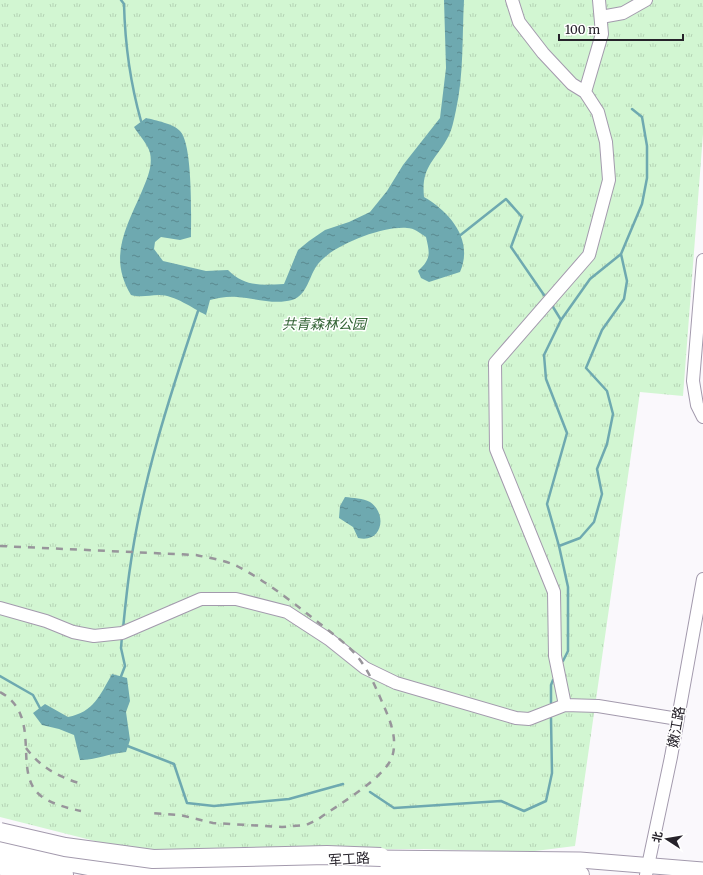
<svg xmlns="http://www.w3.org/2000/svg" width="703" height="875" font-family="Merriweather,'Noto Sans SC',serif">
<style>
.park{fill:url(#park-tufts)}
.water{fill:url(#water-ripples)}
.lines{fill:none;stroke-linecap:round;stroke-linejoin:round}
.stream{stroke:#6ea9b0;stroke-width:2.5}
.minor-casing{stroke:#a39aad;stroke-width:14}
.major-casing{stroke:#a39aad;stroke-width:17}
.highway-casing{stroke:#a39aad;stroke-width:20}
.minor{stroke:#fff;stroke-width:12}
.major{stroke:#fff;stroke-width:15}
.highway{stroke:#fff;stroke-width:18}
.rail{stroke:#98959b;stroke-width:2.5;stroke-dasharray:7 7;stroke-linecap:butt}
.highway-bridge-casing{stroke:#a39aad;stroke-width:20;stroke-linecap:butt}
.highway-bridge{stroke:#fff;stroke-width:18}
.labels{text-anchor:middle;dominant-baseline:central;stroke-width:3;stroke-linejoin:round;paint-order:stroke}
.park-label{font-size:14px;font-style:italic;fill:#326334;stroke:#fff}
.street-label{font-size:14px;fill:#26222a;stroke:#fff}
</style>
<defs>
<pattern id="park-tufts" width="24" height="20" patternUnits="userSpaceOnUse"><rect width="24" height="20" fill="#d2f6d2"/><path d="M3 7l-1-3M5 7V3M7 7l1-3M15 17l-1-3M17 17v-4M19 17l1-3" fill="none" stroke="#b4d3b4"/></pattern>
<pattern id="water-ripples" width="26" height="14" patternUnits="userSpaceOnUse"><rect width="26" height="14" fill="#6ea9b0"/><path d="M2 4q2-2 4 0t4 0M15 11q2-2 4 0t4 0" fill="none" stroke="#5a898f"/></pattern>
</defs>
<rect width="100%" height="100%" fill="#faf8fc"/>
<path class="park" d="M0 0H703V134L683 396 640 392 575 846 527 852 423 849 267 850 154 856 0 817Z"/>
<path class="water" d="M444 0H464C462 36 464 74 456 110 454 119 452 131 447 139 434 162 421 167 424 197 450 212 474 240 460 272L429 282 421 278 418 271C431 259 430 254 426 237 420 233 414 228 407 228 382 226 333 245 318 264 309 275 308 295 292 300 274 305 255 298 237 297 228 296 218 298 210 300L206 315C192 308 175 295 159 295 148 295 143 298 131 295 108 257 126 228 142 191 147 179 153 166 150 153 148 144 138 134 134 127L146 118C155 120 174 124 180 131 193 144 191 217 191 237L180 240 161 237 155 242 154 249 163 261 206 271 228 270C245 287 261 285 284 284L298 250 309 241 325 230 349 222 370 212 387 191 403 165 440 118 446 68Z
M345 497C353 498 363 498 370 502 388 514 382 544 358 538L353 527 339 518 340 506Z
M112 674 127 678 130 701 126 712 130 740 126 752C110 753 96 760 80 760L74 735 59 729 42 725 33 713 45 704 68 717C94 712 100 695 112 674Z"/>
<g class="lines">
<path class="stream" d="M121 0 124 4C125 44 130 82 141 121
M458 237 506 199 522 217 511 247 544 295
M553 307 561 320 544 355 546 379 567 433 547 504 559 546 568 587V651L563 661
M561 320 590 279 621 254
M559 546 580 538 594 522 602 494 597 469 607 444 613 414 607 391 586 368 602 330 624 299 627 281 621 254 642 204 647 178V146L642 117 632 109
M123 629C125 609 127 588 130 568 142 481 170 395 198 311
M0 676 33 695 41 710
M120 679 125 666 121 648 122 636
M551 703V685L553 680
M125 745 174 764 187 803 214 806 289 799 343 784
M370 792 394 808 501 801 524 811 546 801 552 773 551 718"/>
<g class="minor-casing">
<path id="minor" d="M512 0 519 22 543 53 572 84 585 92 598 112 606 142 609 180 589 255 495 363 496 449 554 592 555 656 565 705
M601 17 623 13 646 0
M585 92 602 34 599 0
M703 260 693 381 697 405 703 417
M0 608 46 621 73 632 94 636 122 633 201 599H236L287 612 330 640 365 668 396 683 516 718 529 719 565 705 598 706 678 719
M646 875 671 757 703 579"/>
</g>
<g class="major-casing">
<path id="major" d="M370 858 580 860 703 870
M0 867 26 874"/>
</g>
<g class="highway-casing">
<path id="highway" d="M0 843C38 856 78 866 118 870 173 875 229 874 284 873 382 871 482 866 580 875
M0 858 64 875"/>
</g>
<use href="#minor" class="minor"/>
<use href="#major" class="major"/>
<use href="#highway" class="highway"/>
<path class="rail" d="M0 546 196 555C209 558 224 560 237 566 264 580 290 600 314 619 329 631 345 642 357 656 369 671 376 688 383 704 390 720 398 739 392 757 384 779 336 806 317 820L306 825 282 827 213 823 180 815 152 813
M0 692C44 716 11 773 41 796 52 804 67 808 81 811
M26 748C41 768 59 777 82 784"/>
<g class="highway-bridge-casing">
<path id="highway-bridge" d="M0 832 65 847 153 859 327 855 381 857"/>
</g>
<use href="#highway-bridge" class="highway-bridge"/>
</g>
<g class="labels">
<g class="park-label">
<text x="324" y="324">共青森林公园</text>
</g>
<g class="street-label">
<text transform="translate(676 727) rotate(-80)">嫩江路</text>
<text transform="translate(349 859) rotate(-4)">军工路</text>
</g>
</g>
<g transform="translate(667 839) rotate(282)" stroke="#ffffff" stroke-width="3" paint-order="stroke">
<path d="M0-3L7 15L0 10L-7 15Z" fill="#26222a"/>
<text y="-6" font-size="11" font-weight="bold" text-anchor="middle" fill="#26222a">北</text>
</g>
<path d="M559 34v6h124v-6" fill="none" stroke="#26222a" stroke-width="2"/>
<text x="565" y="34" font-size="12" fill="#26222a" stroke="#ffffff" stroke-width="3" paint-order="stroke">100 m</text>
</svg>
